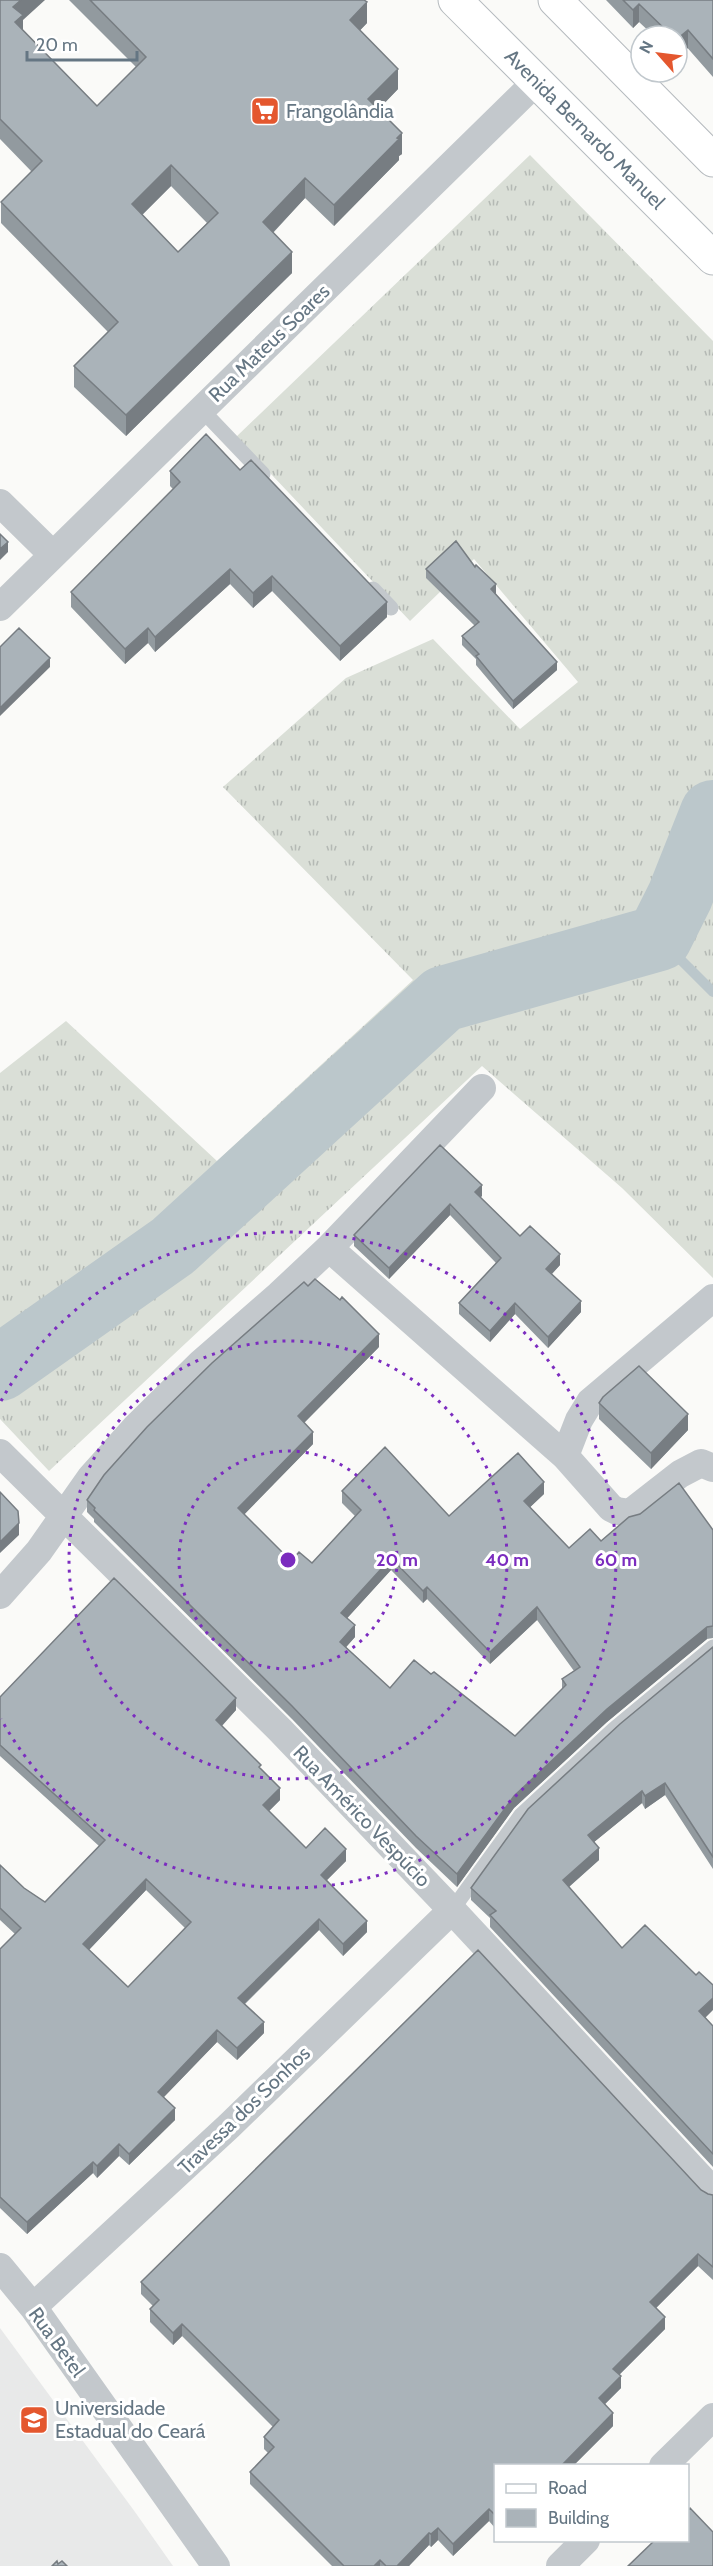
<svg xmlns="http://www.w3.org/2000/svg" width="713" height="2566" font-family="Cabin,sans-serif">
<style>
.built{fill:#e8e9e9}
.grass{fill:url(#grass-tufts)}
.lines{fill:none;stroke-linecap:round;stroke-linejoin:round}
.stream{stroke:#bbc7cb;stroke-width:10}
.river{stroke:#bbc7cb;stroke-width:66}
.primary-casing{stroke:#b5babe;stroke-width:35}
.lane{stroke:#c3c8cc;stroke-width:15}
.street{stroke:#c3c8cc;stroke-width:28}
.primary{stroke:#fff;stroke-width:33}
.wall{fill:#929a9f;fill-rule:evenodd}
.shaded-wall{fill:#777d82}
.building{fill:#aab3b9;stroke:#777d82;stroke-width:1.5;fill-rule:evenodd}
.ring{fill:none;stroke:#7b2cbf;stroke-width:3;stroke-dasharray:3 6}
.labels{text-anchor:middle;dominant-baseline:central;stroke-width:6;stroke-linejoin:round;paint-order:stroke}
.poi-label{font-size:20px;fill:#657683;stroke:#fff;text-anchor:start}
.street-label{font-size:20px;fill:#657683;stroke:#fff}
.centre{fill:#7b2cbf;stroke:#fff;stroke-width:3}
.ring-label{font-size:18px;text-anchor:middle;font-weight:bold;fill:#7b2cbf;stroke:#fff;stroke-width:6;stroke-linejoin:round;paint-order:stroke}
</style>
<defs>
<pattern id="grass-tufts" width="24" height="20" patternUnits="userSpaceOnUse" patternTransform="scale(1.5)"><rect width="24" height="20" fill="#dadfd7"/><path d="M3 7l-1-3M5 7V3M7 7l1-3M15 17l-1-3M17 17v-4M19 17l1-3" fill="none" stroke="#b4b9b4"/></pattern>
</defs>
<rect width="100%" height="100%" fill="#fafaf8"/>
<path class="built" d="M0 2328 135 2512 173 2566H0Z"/>
<path class="grass" d="M530 155 713 341V1278L622 1188 482 1066 49 1471 0 1419V1073L66 1021 217 1161 413 980 223 787 346 678 433 639 520 729 578 682 474 559 410 621 236 437Z"/>
<g class="lines">
<path class="stream" d="M659 938 713 992"/>
<path class="river" d="M0 1368 173 1246 443 999 659 938 680 896 713 813"/>
<g class="primary-casing">
<path id="primary" d="M455 0 713 258
M555 0 713 160"/>
</g>
<path class="lane" d="M201 409 263 474
M373 589 391 608
M452 1910 521 1815 614 1729 713 1647"/>
<path class="street" d="M0 503 52 554
M0 607 538 80
M329 1248 565 1456 611 1508 617 1511 630 1513 680 1474 701 1463 713 1468
M0 1453 280 1730 452 1910 713 2191
M565 1456 579 1420 590 1402 713 1298
M0 1595 39 1551 91 1477 135 1428 201 1363 279 1295 329 1248 482 1088
M0 2267 33 2307 216 2566
M33 2307 229 2126 452 1910
M663 2466 713 2417
M560 2566 586 2540"/>
<use href="#primary" class="primary"/>
</g>
<path class="wall" d="M0 0 23 20V30L97 106 136 67 69 0H364L367 23 360 30 398 89 378 110 402 154 399 156V160L334 226 305 198 273 233 292 273 126 436 74 387V366L108 332 1 223V202L32 172 0 139ZM171 186 207 223 178 252 142 215Z
M606 0H713V77L677 36H654L639 22 633 28Z
M240 470 387 617 340 661 272 591 253 608 230 584 155 652 148 643 125 664 71 607V592L173 489 170 486V471Z
M475 567 496 593 495 594 557 670 513 709 476 665V659L462 645V636L475 626 426 578V569Z
M440 1145 482 1196 480 1197 520 1236 560 1265 552 1274 581 1312 548 1348 515 1314 490 1342 459 1314V1303L496 1263 450 1215 389 1279 354 1246V1235Z
M379 1347 304 1423 313 1444 244 1514 291 1561 312 1563 355 1516 342 1503V1491L449 1516 544 1494 530 1507 569 1548 601 1541 713 1530V1638L707 1639 607 1722 514 1808 457 1887 416 1848 292 1719 94 1522V1519L87 1512V1500ZM391 1570 423 1603 427 1599 490 1664 537 1620 574 1671 562 1679V1690L515 1736 431 1674 390 1688 346 1647 355 1637 347 1618Z
M599 1403 688 1430 651 1469 599 1419Z
M713 1647V1869L665 1795 645 1809 642 1803 594 1842 599 1860 569 1887 622 1948 705 2018 713 2026V2167L490 1927V1918L471 1900V1888Z
M0 1697 236 1710 222 1726 261 1770 280 1800 269 1811 306 1848 346 1861 327 1880 367 1932 343 1956 319 1930 245 2004 264 2033 237 2060 217 2042 164 2097 175 2120 129 2165 119 2156 97 2178 93 2173 27 2234 0 2208V1949L15 1934 0 1920V1865L24 1888 45 1902 99 1846 0 1756ZM146 1890 185 1928 128 1987 89 1950Z
M701 2190 708 2194 713 2195V2280L698 2266 656 2308 665 2329 619 2375 621 2388 605 2404 613 2426 573 2466H495V2528L489 2521 453 2556 438 2540 431 2547 429 2545 409 2566H332L250 2484V2472L268 2453 264 2449V2437L273 2427 182 2336 173 2345 150 2322V2309L153 2306 141 2294V2282Z"/>
<path class="shaded-wall" d="M21 0H45L23 20V36L15 43 13 7Z
M367 2V23L350 41V20Z
M639 4V22L633 28V10Z
M688 30V48L677 57V39Z
M398 69V89L368 120V99Z
M402 133V154L399 156V160L334 226V205Z
M171 165V186L132 225V204Z
M305 178V198L263 243V222Z
M292 252V273L126 436V415Z
M8 542V552L0 560V549Z
M230 569V584L155 652V637Z
M272 576V591L253 608V593Z
M496 584V593L491 598V589Z
M387 602V617L340 661V646Z
M148 628V643L125 664V649Z
M50 658V667L0 716V708Z
M557 662V670L513 709V701Z
M482 1185V1196L475 1203V1192Z
M450 1204V1215L389 1279V1268Z
M560 1254V1265L546 1280V1269Z
M581 1301V1312L548 1348V1337Z
M515 1303V1314L490 1342V1331Z
M379 1334V1347L298 1429V1416Z
M688 1414V1430L651 1469V1453Z
M313 1432V1444L238 1521V1508Z
M544 1482V1494L524 1513V1501Z
M19 1523V1535L0 1553V1542Z
M391 1558V1570L341 1625V1613Z
M427 1587V1599L423 1603V1591Z
M537 1607V1620L490 1664V1652Z
M355 1625V1637L340 1654V1642Z
M707 1627V1639L607 1722 514 1808 457 1887V1874L514 1796 607 1709Z
M236 1698V1710L216 1732V1720Z
M665 1783V1795L645 1809V1796Z
M280 1788V1800L263 1817V1805Z
M642 1791V1803L588 1847V1835Z
M599 1848V1860L563 1892V1880Z
M346 1849V1861L321 1886V1875Z
M146 1879V1890L83 1956V1944Z
M319 1919V1930L238 2010V1998Z
M367 1921V1932L343 1956V1944Z
M713 1998V2010L699 2024V2011Z
M264 2022V2033L237 2060V2048Z
M217 2030V2042L158 2103V2092Z
M175 2108V2120L129 2165V2154Z
M119 2144V2156L97 2178V2166Z
M93 2162V2173L27 2234V2222Z
M698 2254V2266L650 2314V2302Z
M665 2317V2329L613 2381V2369Z
M182 2324V2336L173 2345V2333Z
M621 2376V2388L599 2410V2398Z
M613 2413V2426L573 2466H561Z
M489 2509V2521L453 2556V2544Z
M438 2528V2540L431 2547V2534Z
M429 2533V2545L409 2566H397Z
M380 2560V2566H374Z"/>
<path class="building" d="M0 0H21L13 7 23 15 15 22 97 106 146 57 90 0H364L367 2 350 20 398 69 368 99 402 133 397 138 399 139 334 205 305 178 263 222 292 252 126 415 74 366 118 322 1 202 42 161 0 119ZM171 165 218 213 178 252 132 204Z
M623 0H713V59L688 30 677 39V36H672L639 4 633 10Z
M206 434 240 470 251 460 387 602 340 646 272 576 253 593 230 569 155 637 148 628 125 649 71 592 180 482 170 471Z
M0 534 8 542 0 549Z
M456 541 475 567 476 565 496 584 491 589 557 662 513 701 476 656 479 654 462 636 479 622 426 569Z
M19 628 50 658 0 708V647Z
M440 1145 482 1185 475 1192 520 1236 530 1226 560 1254 546 1269 581 1301 548 1337 515 1303 490 1331 459 1303 501 1258 450 1204 389 1268 354 1235Z
M315 1279 340 1300 342 1297 379 1334 298 1416 313 1432 238 1508 291 1561 299 1552 312 1563 361 1510 342 1491 385 1447 449 1516 518 1453 544 1482 524 1501 569 1548 590 1529 601 1541 629 1517 640 1514 679 1483 713 1530V1626L707 1627 607 1709 514 1796 457 1874 416 1836 292 1706 94 1510 95 1508 87 1500 104 1475 147 1427 212 1363 304 1282 308 1286ZM391 1558 423 1591 427 1587 490 1652 537 1607 580 1667 562 1679 566 1685 515 1736 434 1672 431 1674 414 1660 390 1688 340 1642 355 1625 341 1613Z
M639 1366 688 1414 651 1453 599 1403 603 1397Z
M0 1492 18 1511 19 1523 0 1542Z
M114 1578 236 1698 216 1720 261 1765 259 1767 280 1788 263 1805 306 1848 325 1828 346 1849 321 1875 367 1921 343 1944 319 1919 238 1998 264 2022 237 2048 217 2030 158 2092 175 2108 129 2154 119 2144 97 2166 93 2162 27 2222 0 2197V1949L21 1928 0 1908V1865L24 1888 45 1902 105 1840 0 1745V1697ZM146 1879 191 1922 128 1987 83 1944Z
M713 1647V1857L665 1783 645 1796 642 1791 588 1835 599 1848 563 1880 622 1948 645 1925 696 1975 699 1972 713 1985V1998L699 2011 713 2026V2154L490 1915 496 1911 471 1888 528 1809 620 1724Z
M478 1950 701 2190 708 2194 713 2195V2267L698 2254 650 2302 665 2317 613 2369 621 2376 599 2398 613 2413 561 2466H495V2515L489 2509 453 2544 438 2528 431 2534 429 2533 397 2566H386L380 2560 374 2566H344L250 2472 274 2447 264 2437 279 2420 182 2324 173 2333 150 2309 159 2300 141 2282Z
M690 2508 713 2532V2566H628L654 2541H687V2511Z
M57 2561 58 2564 62 2561 67 2566H52Z"/>
<g class="ring">
<circle cx="288" cy="1560" r="109"/>
<circle cx="288" cy="1560" r="219"/>
<path d="M1 1401A328 328 0 1 1 1 1719"/>
</g>
<defs>
<g id="supermarket-square" transform="scale(1.5)"><rect x="-9" y="-9" width="18" height="18" rx="4" fill="#e4572e" stroke="#fff"/><path d="M-6-5.5h2.5l.6 2H6L4.5 2H-2.5L-4.4-4H-6ZM-1.5 3.2a1.3 1.3 0 1 0 .1 0ZM3 3.2a1.3 1.3 0 1 0 .1 0Z" fill="#fff"/></g>
<g id="university-square" transform="scale(1.5)"><rect x="-9" y="-9" width="18" height="18" rx="4" fill="#e4572e" stroke="#fff"/><path d="M0-5L7-2L0 1L-7-2ZM-4 1L0 2.5L4 1V4Q0 6-4 4Z" fill="#fff"/></g>
</defs>
<g fill-rule="evenodd">
<use href="#supermarket-square" x="265" y="111"/>
<use href="#university-square" x="34" y="2420"/>
</g>
<g class="labels">
<g class="poi-label">
<text x="286" y="111">Frangolândia</text>
<text x="55" y="2408">Universidade<tspan x="55" dy="23">Estadual do Ceará</tspan></text>
</g>
<g class="street-label">
<text transform="translate(585 129) rotate(45)">Avenida Bernardo Manuel</text>
<text transform="translate(269 343) rotate(-44)">Rua Mateus Soares</text>
<text transform="translate(362 1816) rotate(46)">Rua Américo Vespúcio</text>
<text transform="translate(244 2110) rotate(-44)">Travessa dos Sonhos</text>
<text transform="translate(57 2342) rotate(54)">Rua Betel</text>
</g>
</g>
<circle cx="288" cy="1560" r="9" class="centre"/>
<g class="ring-label">
<text x="397" y="1566">20 m</text>
<text x="507" y="1566">40 m</text>
<text x="616" y="1566">60 m</text>
</g>
<rect x="494" y="2464" width="195" height="78" fill="#ffffff" stroke="#c1c8cd" stroke-width="1.5"/>
<rect x="506" y="2484" width="30" height="9" fill="#ffffff" stroke="#c1c8cd" stroke-width="1.5"/>
<text x="548" y="2494" font-size="18" fill="#657683">Road</text>
<rect x="506" y="2509" width="30" height="18" fill="#aab3b9" stroke="#c1c8cd" stroke-width="1.5"/>
<text x="548" y="2524" font-size="18" fill="#657683">Building</text>
<g transform="translate(659 54) rotate(298)"><circle r="28" fill="#ffffff" stroke="#c1c8cd" stroke-width="1.5"/>
<path d="M0-4.5L10 22L0 15L-10 22Z" fill="#e4572e"/>
<text y="-9" font-size="16" font-weight="bold" text-anchor="middle" fill="#657683">N</text>
</g>
<path d="M27 51v9h110v-9" fill="none" stroke="#657683" stroke-width="3"/>
<text x="36" y="51" font-size="18" fill="#657683" stroke="#ffffff" stroke-width="4.5" paint-order="stroke">20 m</text>
</svg>
